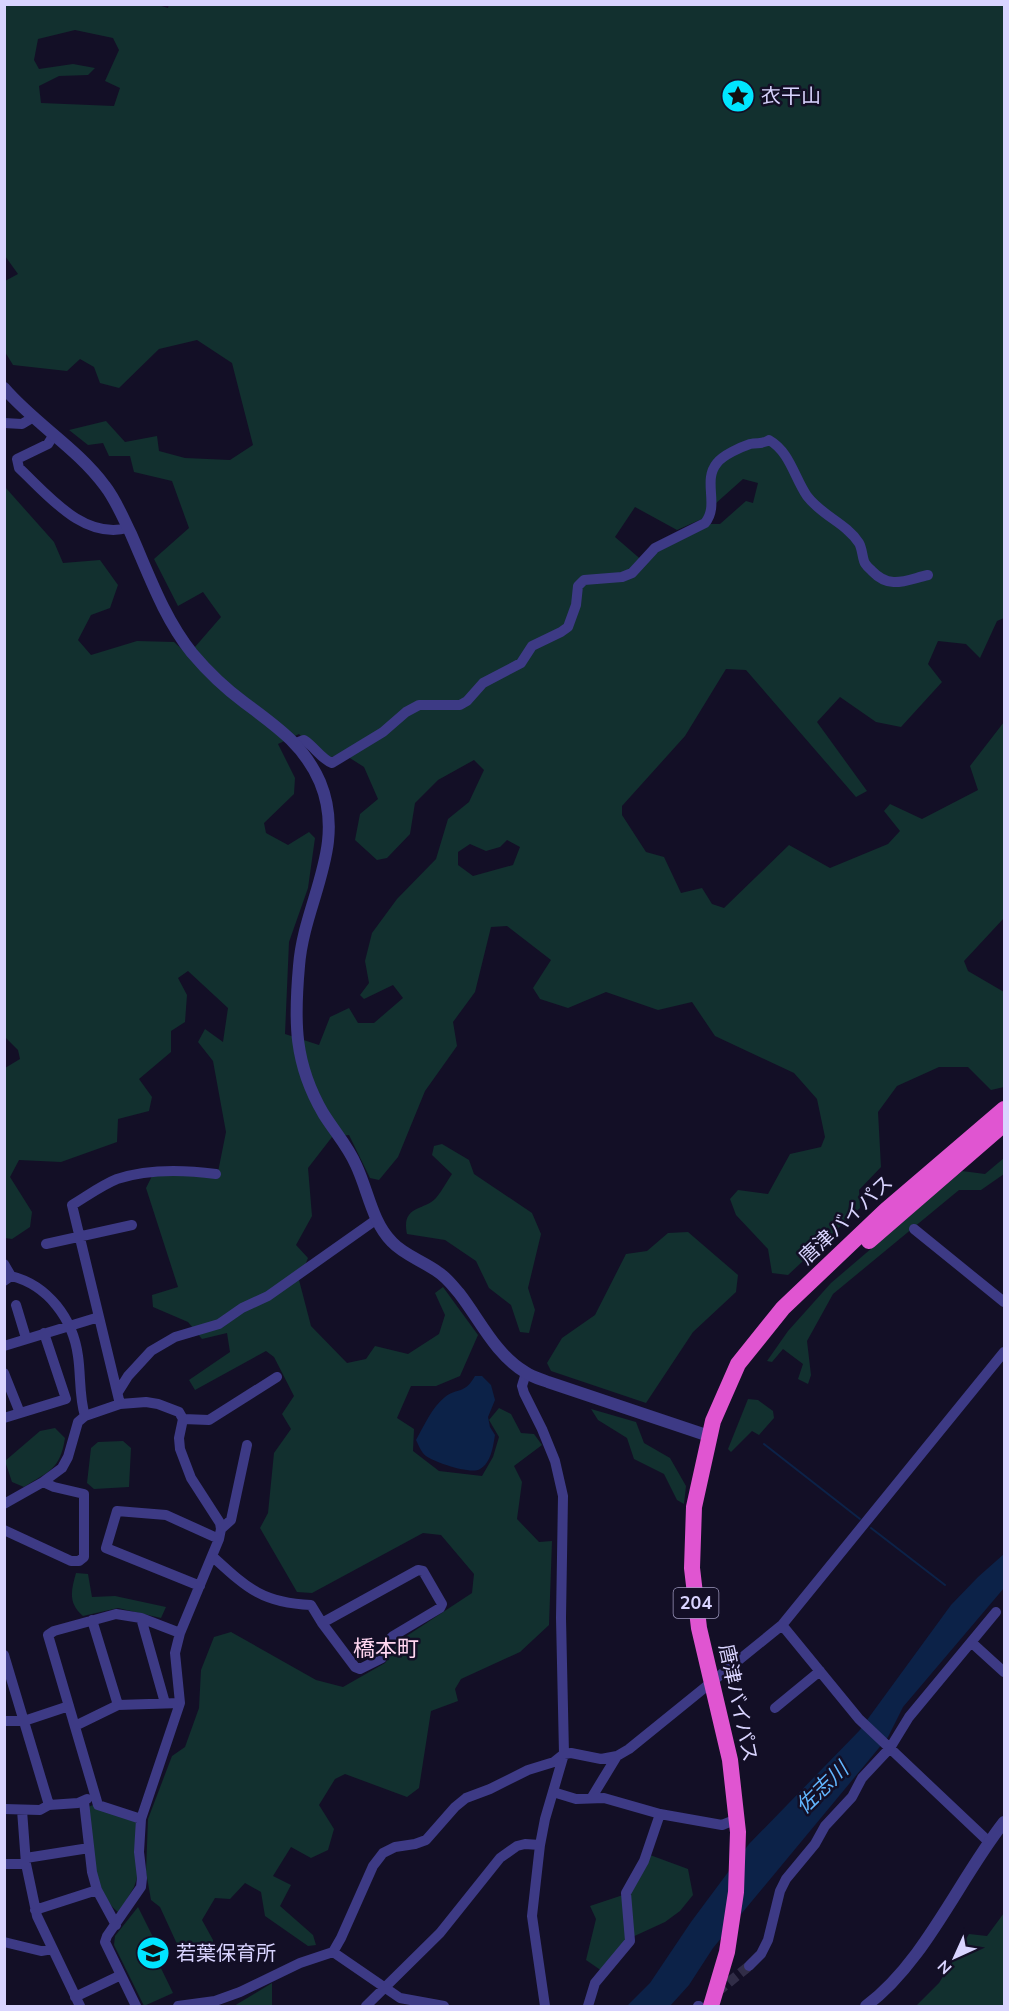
<svg xmlns="http://www.w3.org/2000/svg" width="1009" height="2011" font-family="'Nunito Sans','Noto Sans JP',sans-serif">
<style>
.green{fill:#12302f;fill-rule:evenodd}
.water{fill:#0c2248}
.lines{fill:none;stroke-linecap:round;stroke-linejoin:round}
.stream{stroke:#0c2248;stroke-width:2}
.minor-tunnel{stroke:#312d47;stroke-width:10;stroke-dasharray:10 5;stroke-linecap:butt}
.minor{stroke:#3d3a85;stroke-width:10}
.tertiary{stroke:#3d3a85;stroke-width:12}
.trunk{stroke:#e055d1;stroke-width:16}
.labels{text-anchor:middle;dominant-baseline:central;stroke-width:5;stroke-linejoin:round;paint-order:stroke}
.shield{fill:#130f26;stroke:#9e99be;stroke-width:1.5}
.shield-label{font-size:18px;font-weight:bold;fill:#d9d4ff}
.poi-label{font-size:20px;fill:#d9d4ff;stroke:#130f26;text-anchor:start}
.street-label{font-size:20px;fill:#d9d4ff;stroke:#130f26}
.water-label{font-size:21px;font-style:italic;fill:#62b6ff;stroke:#130f26}
.quarter-label{font-size:22px;fill:#ffd6f0;stroke:#130f26}
</style>
<rect width="100%" height="100%" fill="#130f26"/>
<path class="green" d="M155 4 168 8 169 4 1004 5V618L997 621 980 658 966 644 938 641 928 664 942 682 901 727 876 722 840 697 817 722 867 791 856 797 746 670 726 669 685 736 622 806V815L646 852 664 857 681 893 702 888 712 904 724 908 789 845 830 868 888 844 900 831 884 811 890 804 922 819 978 790 970 766 1004 722V918L964 961 968 971 1004 992V1087L991 1090 968 1067H939L897 1086 878 1112 881 1167 859 1190 860 1208 788 1275 772 1273 768 1249 736 1215 730 1199 738 1190 768 1194 790 1154 821 1147 825 1137 817 1099 794 1073 715 1036 692 1002 658 1010 606 992 568 1008 540 999 533 988 551 960 507 926 491 927 475 992 453 1022 457 1046 425 1091 398 1157 379 1180 370 1178 349 1135 332 1137 308 1168 312 1216 296 1245 308 1258 299 1280 311 1326 347 1363 366 1359 375 1346 408 1354 439 1334 445 1315 435 1293 443 1287 478 1335 460 1376 436 1386H411L397 1418 414 1429 413 1451 439 1471 482 1476 493 1457 499 1437 489 1420 499 1408 511 1414 521 1433 534 1434 542 1445 514 1466 522 1482 517 1519 539 1542 552 1541 549 1625 520 1652 461 1679 455 1689 458 1701 431 1711 419 1788 407 1797 345 1774 335 1779 319 1805 334 1829 328 1850 311 1858 291 1847 273 1876 291 1885 280 1906 313 1935 316 1945 308 1946 265 1916 261 1892 245 1883 230 1899 215 1898 202 1920 213 1940 210 1961 201 1962 177 1944 160 1907 151 1900 146 1872 148 1819 172 1756 185 1747 199 1708 201 1670 214 1637 231 1632 316 1680 343 1687 385 1663 399 1641 472 1593 474 1574 441 1535 423 1533 312 1593 297 1592 260 1528 268 1513 274 1453 291 1429 282 1414 294 1396 274 1357 266 1351 195 1390 189 1380 230 1352 227 1333 202 1339 188 1322 153 1307 152 1295 178 1287 146 1188 152 1176 218 1172 226 1132 213 1061 198 1042 205 1029 223 1042 228 1008 188 971 178 978 187 995 185 1022 171 1031V1052L139 1079 152 1097 149 1111 118 1119 117 1142 61 1162 19 1160 10 1177 32 1212 30 1227 12 1239 5 1238V1068L20 1059 18 1050 4 1036 5 487 54 542 63 563 100 560 118 585 110 608 91 615 78 640 91 655 137 641 174 642 188 655 221 617 203 592 178 606 154 559 189 528 172 481 134 472 130 456H109L103 443 88 445 69 430 106 421 125 442 157 436 159 451 185 458 230 460 253 445 232 363 197 340 159 349 119 388 100 383 94 367 80 359 67 371 13 365 5 352V281L18 274 5 256V5ZM75 30 113 38 119 50 105 81 120 88 114 106 41 103 39 86 59 76 88 75 95 68 73 64 39 69 34 60 38 39ZM743 479 758 483 753 503 746 501 720 524H710L658 550 645 563 615 537 635 507 677 530 713 514 715 504ZM299 734 324 760 342 753 364 767 378 799 360 814 355 840 377 860 387 858 410 834 415 803 438 780 474 760 484 770 469 802 448 819 436 859 397 899 372 933 365 961 369 983 360 995 364 999 393 985 403 998 374 1023H358L349 1008 330 1017 319 1045 285 1034 289 942 308 888 315 838 309 832 288 845 266 833 264 823 294 794 295 778 278 744ZM507 840 520 847 513 865 473 876 458 865V852L470 844 486 851 500 847Z
M442 1144 469 1160 474 1174 532 1213 541 1234 528 1288 535 1310 529 1333 520 1332 511 1305 489 1288 476 1261 445 1240 407 1234C401 1205 424 1211 436 1198 442 1191 447 1181 452 1174L432 1155 434 1146Z
M1004 1158V1174L981 1190H959L833 1294 807 1341 811 1375 808 1384 798 1379 803 1364 783 1349 772 1362 767 1361 788 1331 831 1283 962 1171 985 1174Z
M688 1232 738 1275 736 1292 693 1332 646 1403 551 1371 547 1363 562 1338 595 1315 626 1254 647 1251 668 1233Z
M748 1399 758 1400 773 1411 774 1418 759 1435 752 1431 731 1452 728 1449Z
M591 1409 636 1422 644 1443 670 1458 686 1486 684 1504 677 1500 664 1474 634 1459 627 1438 598 1420Z
M55 1428 65 1438C60 1470 49 1471 24 1487L12 1482 5 1461 40 1431Z
M123 1441 131 1448 129 1487 94 1489 87 1483 91 1448 98 1442Z
M76 1573 88 1574 92 1597 115 1596 166 1607 161 1618 118 1608 83 1616C68 1603 71 1591 76 1573Z
M93 1805 136 1822 137 1878 134 1887 119 1913C89 1889 93 1842 88 1807Z
M650 1855 688 1869 693 1895 680 1911 665 1922 628 1939 602 1971 586 1960 596 1919 590 1906 629 1893Z
M138 1907 164 1959 158 1962 173 1993 144 2006 114 1945 115 1936Z
M1004 1913V2006H916L939 1983 969 1934 987 1936Z
M272 1983V2006H234Z"/>
<path class="water" d="M475 1376H482L491 1385 495 1400 488 1417 490 1427 495 1435C493 1447 491 1463 480 1469 471 1475 434 1462 426 1456 421 1452 419 1446 416 1440 424 1426 432 1407 445 1397 458 1387 464 1395 475 1376Z
M1004 1554V1588L903 1707 888 1737 713 1948 689 1985 670 2006H627L650 1983 691 1922 749 1844 859 1731 951 1605 978 1577Z"/>
<g class="lines">
<path class="stream" d="M764 1444 860 1519
M871 1528 945 1585"/>
<path class="minor-tunnel" d="M717 1992 749 1966"/>
<path class="minor" d="M4 423 22 424 32 418
M53 436 48 444 17 459 19 468C48 495 83 540 128 528
M296 743 304 740C314 746 321 759 332 763L383 732 406 712 419 705H460L467 701 483 683 521 663 532 646 561 632 568 627 576 605 578 586 584 580 622 577 632 573 655 548 705 523C720 505 702 481 717 463 723 455 741 447 750 444 758 442 762 445 769 440 790 452 794 477 807 496 822 516 846 523 859 543 862 548 862 555 864 561 865 565 869 568 872 571 890 590 906 580 928 575
M914 1229 1004 1302
M46 1244 132 1225
M4 1264 11 1276
M4 1281 11 1276C48 1285 73 1319 78 1356 81 1376 79 1397 85 1416
M16 1305 26 1338
M4 1346 99 1317
M4 1373 20 1413
M526 1373 522 1386 524 1393 542 1429 555 1461 563 1496 561 1618 564 1754 545 1819 540 1845 532 1916 545 2006
M118 1392 128 1376 151 1351 175 1337 219 1324 242 1308 268 1296 377 1219
M120 1404 72 1205C87 1196 102 1185 117 1179 147 1169 186 1170 216 1174
M4 1418 66 1399 44 1333
M183 1419 209 1420 277 1377
M4 1504 43 1482 62 1468 68 1457 78 1422 85 1416 120 1404 146 1402 158 1404 179 1412 183 1419 179 1438 180 1449 191 1478 220 1523 221 1529 219 1539 180 1633 175 1653 180 1703 141 1819 139 1852 142 1878 141 1887 107 1936 105 1942 136 2006
M221 1529 231 1520 247 1445
M4 1530 71 1561H79L84 1557V1494L54 1487 43 1482
M212 1556C247 1588 262 1603 311 1605L322 1623 355 1667 360 1669 382 1658 389 1640 393 1636 440 1608 442 1604 423 1571 418 1570 322 1623
M200 1586 106 1548 117 1511 166 1515 219 1539
M141 1618 165 1703
M92 1620 118 1705
M782 1625 859 1719 989 1842
M971 1642 1004 1672
M4 1655 49 1805
M775 1708 820 1671
M4 1721H24L69 1706
M75 1726 118 1705 180 1703
M553 1792 576 1799 604 1798 660 1814 722 1825 737 1819
M592 1797 617 1756
M84 1802 92 1872 97 1890 116 1925
M4 1809 40 1810 49 1805 78 1803 87 1799
M22 1810 26 1864 37 1916 80 2006
M141 1819 98 1805 48 1635 54 1631 116 1614 141 1618 180 1633
M26 1858 89 1848
M4 1864H26
M35 1910 97 1890
M4 1942 41 1951 52 1949
M333 1952 400 1998 444 2006
M749 1966 761 1954 768 1940 780 1891 786 1879 815 1844 825 1826 852 1797 862 1778 890 1748 909 1717 996 1612
M75 1997 121 1975
M178 2006 215 2001 240 1992 300 1963 333 1952 341 1938 373 1866 383 1853 395 1847 415 1844 426 1840 455 1807 466 1798 490 1789 528 1770 554 1762 564 1754 571 1753 601 1759 617 1756 629 1749 782 1625 1004 1352
M366 2006 440 1933 500 1858 517 1846 525 1844 540 1845
M588 2006 595 1983 630 1941 626 1893 644 1861 660 1814
M698 2006H699"/>
<path class="tertiary" d="M4 388C35 424 77 448 105 486 116 500 123 518 131 534 149 575 164 618 192 653 208 672 226 689 245 703 276 726 304 745 320 782 347 847 304 901 299 966 294 1022 294 1063 323 1113 334 1131 348 1146 356 1165 368 1190 372 1222 392 1242 404 1255 423 1261 438 1272 446 1277 453 1286 459 1293 480 1320 495 1354 525 1372 532 1377 540 1379 548 1382L709 1436
M866 2006C925 1962 959 1879 1004 1822"/>
<path class="trunk" d="M869 1241 1004 1124
M711 2006 727 1952 736 1892 738 1832 730 1760 699 1628 692 1568 694 1507 713 1421 738 1364 783 1308 886 1210 1004 1109"/>
</g>
<defs>
<g id="sight-disc" transform="scale(1.725)"><circle r="9.5" fill="#00e5ff" stroke="#130f26"/><path d="M0-6L1.8-2.2L6-1.7L2.9 1.2L3.7 5.4L0 3.3L-3.7 5.4L-2.9 1.2L-6-1.7L-1.8-2.2Z" fill="#111"/></g>
<g id="school-disc" transform="scale(1.725)"><circle r="9.5" fill="#00e5ff" stroke="#130f26"/><path d="M0-5L7-2L0 1L-7-2ZM-4 1L0 2.5L4 1V4Q0 6-4 4Z" fill="#111"/></g>
</defs>
<g fill-rule="evenodd">
<use href="#sight-disc" x="738" y="96"/>
<use href="#school-disc" x="153" y="1953"/>
</g>
<g class="labels">
<rect class="shield" x="673.5" y="1588" width="45" height="30" rx="4.5"/>
<g class="shield-label">
<text x="696" y="1603">204</text>
</g>
<g class="poi-label">
<text x="761" y="96">衣干山</text>
<text x="176" y="1953">若葉保育所</text>
</g>
<g class="street-label">
<text transform="translate(846 1220) rotate(-43)">唐津バイパス</text>
<text transform="translate(738 1703) rotate(78)">唐津バイパス</text>
</g>
<g class="water-label">
<text transform="translate(822 1788) rotate(-44)">佐志川</text>
</g>
<g class="quarter-label">
<text x="386" y="1649">橋本町</text>
</g>
</g>
<rect width="1009" height="2011" fill="none" stroke="#d9d4ff" stroke-width="12"/>
<g transform="translate(955 1957) rotate(225)" stroke="#130f26" stroke-width="4.5" paint-order="stroke">
<path d="M0-4.5L10 22L0 15L-10 22Z" fill="#d9d4ff"/>
<text y="-9" font-size="16" font-weight="bold" text-anchor="middle" fill="#d9d4ff">N</text>
</g>
</svg>
